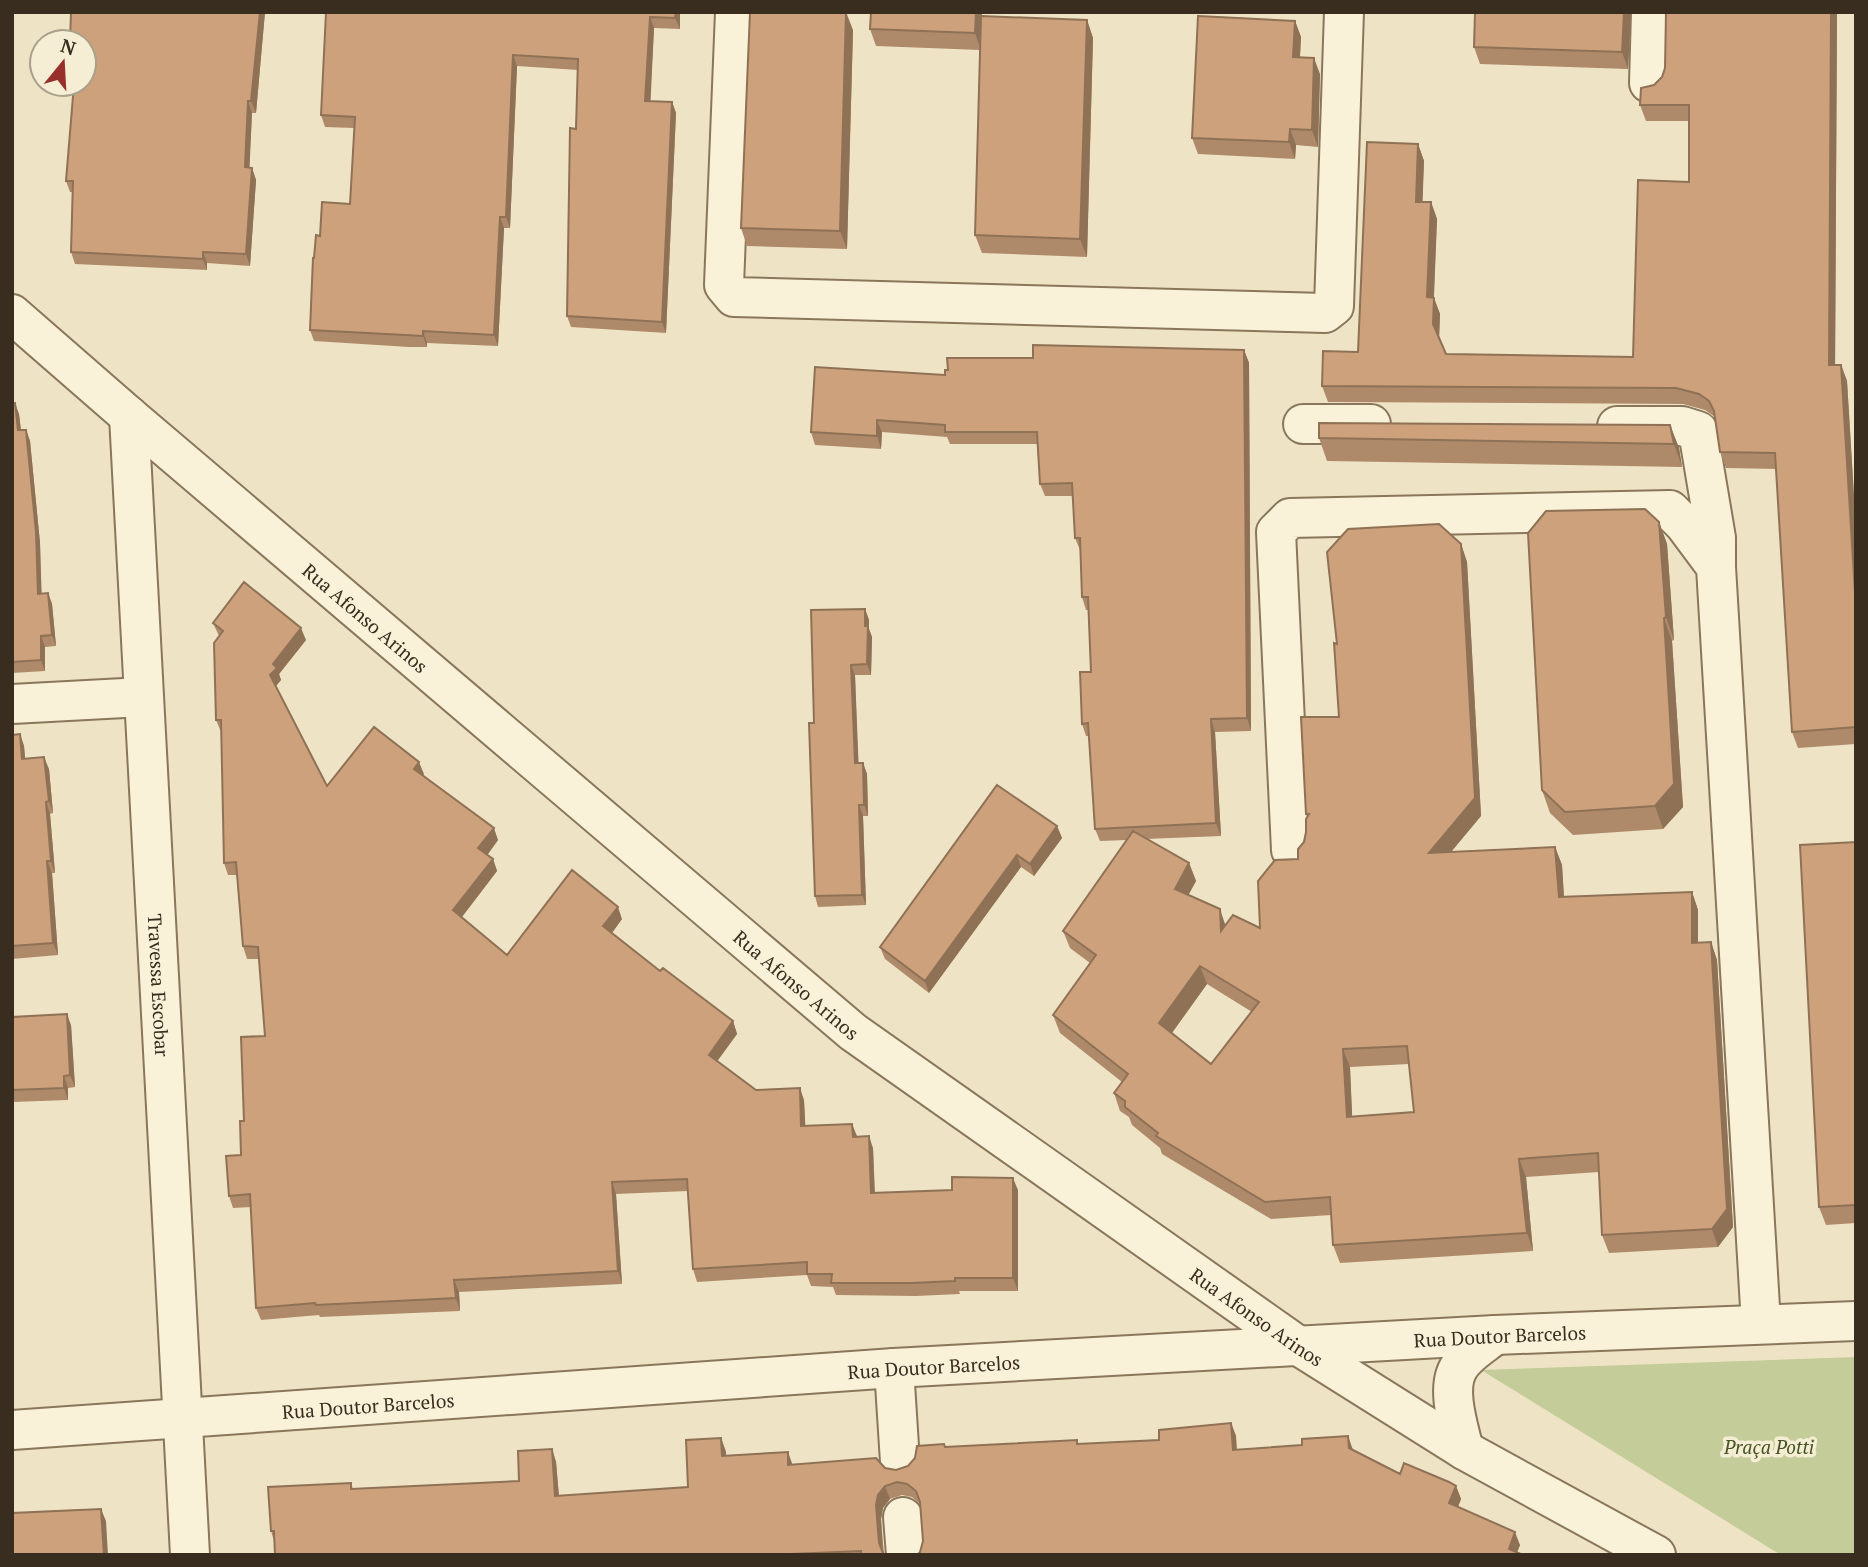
<svg xmlns="http://www.w3.org/2000/svg" width="1868" height="1567" font-family="'PT Serif',serif">
<style>
.green{fill:#c4cc99}
.lines{fill:none;stroke-linecap:round;stroke-linejoin:round}
.minor-casing{stroke:#89765b;stroke-width:42}
.minor{stroke:#f9f1d8;stroke-width:38}
.wall{fill:#af8a6a;fill-rule:evenodd}
.shaded-wall{fill:#8f7156}
.building{fill:#cca17b;stroke:#8f7156;stroke-width:2;fill-rule:evenodd}
.labels{text-anchor:middle;dominant-baseline:central;stroke-width:7;stroke-linejoin:round;paint-order:stroke}
.street-label{font-size:19px;fill:#392d1f;stroke:#f5eed5}
.park-label{font-size:19px;font-style:italic;fill:#475526;stroke:#f5eed5}
</style>
<rect width="100%" height="100%" fill="#eee4c5"/>
<path class="green" d="M1856 1357V1555H1781L1481 1370Z"/>
<g class="lines">
<g class="minor-casing">
<g id="minor">
<path d="M735 12 724 285 734 297 1325 313 1334 306 1344 12"/>
<path d="M1649 83 1651 12"/>
<path id="s1" d="M12 314 129 416 853 1032 1300 1347 1464 1450 1656 1555"/>
<path id="s2" d="M129 416 190 1555"/>
<path d="M1303 424H1371"/>
<path d="M1617 426H1682L1698 431 1716 538V567"/>
<path d="M12 704 143 697"/>
<path d="M1291 850 1276 532 1290 518 1670 510 1684 524 1716 567 1761 1324"/>
<path d="M894 1368 900 1462"/>
<path id="s3" d="M12 1430 894 1368 1495 1335 1856 1321"/>
<path d="M1464 1450C1459 1428 1446 1390 1458 1369 1465 1355 1483 1345 1495 1335"/>
<path d="M903 1517 906 1555"/>
</g>
</g>
<use href="#minor" class="minor"/>
</g>
<path class="wall" d="M265 12 256 113H252L249 168H252L256 180 250 266 207 263V270L75 264 71 252 72 192H70L66 181 84 84Z
M326 12H680V29L654 28 650 101 672 102 676 113 666 333 571 327 567 316 578 70 517 66 510 228H504L498 346 427 343V347H409L314 341 310 330 314 258 320 236 350 204 354 128 325 127 321 115Z
M982 12V16L1087 20 1093 38 1087 257 982 253 975 235 980 50 876 46 870 29Z
M1631 12 1628 69 1480 64 1474 47Z
M1666 12H1837L1835 365H1841L1847 381 1856 529V744L1798 748 1792 732 1776 469 1726 468 1720 452 1715 417 1705 410 1683 404 1328 402 1322 386 1358 352 1418 144 1424 161 1422 202H1431L1437 219 1434 298 1440 314 1439 338 1446 354 1633 357 1689 182V121H1646L1640 105 1654 85 1662 77 1665 68Z
M1295 21 1301 37 1300 57 1320 74 1318 147 1296 145 1295 159 1198 154 1192 138Z
M853 30 847 249 747 246 741 228Z
M1244 350 1249 363 1251 731 1215 732 1221 836 1146 839 1189 863 1196 881 1188 895 1225 925 1260 928 1298 859 1306 832 1307 817 1306 814 1339 717 1337 644 1461 544 1467 562 1481 816 1451 852 1555 847 1562 865 1564 897 1692 892 1698 910V943L1711 942 1717 960 1733 1227 1718 1247 1609 1253 1602 1235 1599 1172 1526 1177 1533 1251 1340 1263 1333 1245 1331 1215 1271 1219 1162 1154 1160 1148 1132 1125 1129 1117 1120 1111 1114 1093 1122 1082 1060 1033 1053 1015 1090 963 1070 948 1063 931 1127 840 1100 841 1095 829 1089 736H1086L1082 724 1091 672 1088 610H1086L1082 597 1080 550 1075 538 1073 496H1045L1040 484 1037 444H950L947 437 882 432 881 449 815 445 811 432 945 375 1033 358ZM1207 984 1252 1012 1211 1064 1172 1033ZM1409 1064 1414 1112 1352 1117 1350 1067Z
M12 404 19 414 21 430H26L30 441 40 543 41 594 48 593 52 604 56 646 45 647V671L12 673Z
M1670 425 1679 448 1682 467 1327 461 1319 438Z
M1659 522 1667 544 1674 640 1672 641 1683 807 1663 829 1573 835 1550 813 1542 790Z
M865 609 869 620V629L872 637 871 675H855L858 763H863L867 774 868 816H863L866 905 818 907 815 896 814 723Z
M213 623 306 640 279 674 281 680 276 686 327 786 424 774 422 776 498 840 487 855 493 859 497 871 462 917 507 955 622 919 612 933 660 971 733 1021 737 1034 717 1061 756 1090 804 1100 805 1126 857 1137 873 1148 875 1193 1018 1190V1291H959L960 1294 916 1296 836 1295 833 1287 811 1286 807 1275 697 1282 693 1269 688 1191 616 1194 622 1284 459 1292 460 1311 320 1317 319 1315 261 1320 256 1308 251 1207 233 1208 229 1196 241 1155 244 1121 265 1036 259 959H247L243 946 237 875H228L224 863 221 732 216 720 219 636Z
M20 734 24 746 25 758 49 769 53 813 50 814 55 873H52L58 955 12 959V735Z
M1057 826 1062 838 1034 876 1021 867 929 993 885 959 880 947Z
M1856 842V1223L1826 1225 1819 1207Z
M12 1017 71 1025 75 1087 68 1088V1100L13 1102Z
M1231 1423 1236 1436 1237 1450H1353L1400 1474 1456 1486 1461 1499 1458 1507 1520 1545 1517 1552H920L923 1541 920 1504 912 1497 902 1495 890 1499 883 1508 881 1519 884 1555H275L274 1541 271 1531 351 1483 353 1489 519 1481 552 1449 556 1462 559 1496 688 1487 721 1438 726 1452V1455L792 1464 885 1468 896 1470 908 1466 944 1444 946 1447 1078 1444 1159 1440Z"/>
<path class="shaded-wall" d="M260 12H265L256 113 251 101Z
M676 12H680V29L675 18Z
M846 12 853 30 847 249 840 231Z
M976 12H982L981 50 975 33Z
M1624 12H1631L1628 69 1622 52Z
M1831 12H1837L1835 382 1829 365Z
M650 17 654 28 650 112 645 101Z
M1087 20 1093 38 1087 257 1080 239Z
M1295 21 1301 37 1299 73 1293 57Z
M513 55 517 66 510 228 506 217Z
M1314 58 1320 74 1318 147 1312 130Z
M248 101 252 113 249 179 245 167Z
M672 102 676 113 666 333 662 322Z
M1290 129 1296 145 1295 159 1289 142Z
M1418 144 1424 161 1422 218 1416 202Z
M252 168 256 180 250 266 246 254Z
M1431 202 1437 219 1433 313 1427 297Z
M500 217 504 228 498 346 494 335Z
M203 252 207 263V270L203 259Z
M1434 298 1440 314 1439 340 1433 324Z
M423 331 427 343V347L423 336Z
M1244 350 1249 363 1251 731 1247 718Z
M1841 365 1847 381 1856 529V609Z
M15 403 19 414 22 441 18 430Z
M877 420 882 432 881 449 877 436Z
M1670 425 1679 448 1682 467 1674 444Z
M26 430 30 441 40 543 42 605 38 594Z
M1659 522 1667 544 1674 640 1666 617Z
M1461 544 1467 562 1481 816 1435 871 1429 853Z
M48 593 52 604 56 646 52 635Z
M865 609 869 620V629L872 637 871 675 867 664Z
M1664 618 1672 641 1683 807 1663 829 1655 806Z
M301 628 306 640 279 674 281 680 275 687 270 675 273 664Z
M41 636 45 647V671L41 660Z
M851 665 855 675 859 774 855 763Z
M1211 719 1215 732 1221 836 1216 823Z
M20 734 24 746 26 770 22 759Z
M44 757 49 769 53 813 49 801Z
M419 762 424 774 418 782 414 769Z
M863 763 867 774 868 816 864 805Z
M46 802 50 814 55 873 51 861Z
M859 805 863 816 866 905 862 895Z
M1057 826 1062 838 1034 876 1030 864Z
M494 828 498 840 483 861 478 848Z
M1555 847 1562 865 1565 915 1559 897Z
M1017 855 1021 867 929 993 925 981Z
M493 859 497 871 458 922 453 910Z
M47 861 52 873 58 955 53 943Z
M1189 863 1196 881 1182 907 1175 889Z
M1692 892 1698 910V961L1692 943Z
M618 907 622 919 608 938 603 926Z
M1220 909 1226 927 1221 931Z
M1711 942 1717 960 1733 1227 1718 1247 1712 1229Z
M1200 966 1207 984 1166 1041 1159 1023Z
M67 1014 71 1025 75 1087 70 1075Z
M733 1021 737 1034 713 1067 709 1055Z
M1343 1049 1350 1067 1353 1135 1347 1117Z
M64 1076 68 1088V1100L64 1088Z
M800 1088 804 1100 806 1139 801 1126Z
M852 1124 857 1136 853 1137Z
M869 1136 873 1148 875 1206 871 1193Z
M1519 1159 1526 1177 1533 1251 1527 1233Z
M1013 1178 1018 1190V1291L1013 1278Z
M612 1182 616 1194 622 1284 618 1271Z
M454 1280 459 1292 460 1311 456 1298Z
M1231 1423 1236 1436 1237 1464 1233 1450Z
M1348 1436 1353 1450 1354 1462 1349 1448Z
M721 1438 726 1452 727 1469 722 1456Z
M552 1449 556 1462 560 1509 555 1496Z
M788 1452 793 1466 788 1465Z
M885 1486 890 1499 883 1508 881 1519 883 1555 879 1543 876 1505 878 1495Z
M1456 1486 1461 1499 1454 1516 1449 1503Z
M101 1509 106 1521 108 1555H104Z
M1515 1532 1520 1545 1516 1555 1509 1549Z"/>
<path class="building" d="M71 12H260L251 101H248L245 167 252 168 246 254 203 252V259L71 252 73 181H66L74 84H84V42H70Z
M326 12H676L675 18 650 17 645 101 672 102 662 322 567 316 570 128 576 129 578 59 513 55 506 217H500L494 335 423 331V336L405 335 310 330 313 258H314L316 235 320 236 322 202 350 204 355 117 321 115Z
M750 12H846L840 231 741 228Z
M871 12H976L975 33 870 29Z
M1475 12H1624L1622 52 1474 47Z
M1666 12H1831L1829 365H1841L1856 609V727L1792 732 1775 453 1720 452 1714 411 1709 401 1699 394 1676 388 1322 386 1323 351 1358 352 1367 142 1418 144 1416 202H1431L1427 297 1434 298 1433 324 1446 354 1633 357 1638 180 1689 182V105H1640L1641 88 1654 85 1662 77 1665 68Z
M981 16 1087 20 1080 239 975 235Z
M1198 16 1295 21 1293 57 1314 58 1312 130 1290 129 1289 142 1192 138Z
M1033 345 1244 350 1247 718 1211 719 1216 823 1095 829 1088 723 1082 724 1080 672H1091L1088 597H1082L1080 538H1075L1072 483 1040 484 1037 432H945V425L877 420V436L811 432 815 367 945 375V370H948L947 358H1033Z
M15 403 18 430H26L36 532 38 594 48 593 52 635 41 636V660L12 662V404Z
M1319 423 1670 425 1674 444 1319 438Z
M1645 509 1659 522 1666 617 1664 618 1674 784 1655 806 1565 812 1542 790 1528 533 1546 511Z
M1439 524 1461 544 1475 798 1429 853 1555 847 1559 897 1692 892V943L1711 942 1727 1209 1712 1229 1602 1235 1598 1153 1519 1159 1527 1233 1333 1245 1330 1197 1265 1202 1156 1136 1158 1133 1125 1107V1101L1114 1093 1128 1074 1053 1015 1096 955 1063 931 1133 831 1189 863 1175 889 1220 909 1221 931 1233 915 1260 928 1258 881 1275 860 1298 859V849L1304 842 1306 832V819L1309 814H1306L1301 717H1339L1334 643 1337 644 1327 552 1348 529ZM1200 966 1259 1002 1211 1064 1159 1023ZM1407 1046 1414 1112 1347 1117 1343 1049Z
M244 582 301 628 273 664 277 668 270 675 327 786 374 727 419 762 414 769 494 828 478 848 493 859 453 910 507 955 572 870 618 907 603 926 660 971 663 968 733 1021 709 1055 756 1090 800 1088 801 1126 852 1124 853 1137 869 1136 871 1193 952 1190V1177L1013 1178V1278H955V1281L912 1283H831L832 1274H807V1262L693 1269 687 1179 612 1182 618 1271 454 1280 456 1298 316 1305 315 1303 256 1308 250 1194 229 1196 226 1156 241 1155 240 1121H244L241 1037 265 1036 258 947 243 946 236 862 224 863 221 720H216L214 643 223 631 213 623Z
M865 609V626H868L867 664 851 665 855 763H863L864 805H859L862 895 815 896 809 723H814L811 610Z
M20 734 22 759 44 757 49 801 46 802 51 861H47L53 943 12 946V735Z
M997 785 1057 826 1030 864 1017 855 925 981 880 947Z
M1856 842V1205L1819 1207 1800 845Z
M67 1014 70 1075 64 1076V1088L12 1090V1017Z
M1231 1423 1233 1450 1302 1445V1439L1348 1436 1349 1448 1400 1474 1404 1463 1449 1482 1456 1486 1449 1503 1515 1532 1509 1549 1523 1555H917L920 1552 923 1541 920 1502 916 1491 907 1484 897 1482 885 1486 878 1495 876 1505 879 1543 884 1555H861V1551L791 1554V1555H275L274 1531H271L268 1487 351 1483V1489L519 1481 518 1451 552 1449 555 1496 688 1487 686 1440 721 1438 722 1456 788 1452V1465L876 1458 885 1468 896 1470 908 1466 915 1458 917 1446 944 1444 945 1447 1077 1440V1444L1159 1440V1430Z
M101 1509 104 1555H12V1513Z"/>
<g class="labels">
<g class="street-label">
<text stroke="none"><textPath href="#s1" startOffset="466">Rua Afonso Arinos</textPath></text>
<text stroke="none"><textPath href="#s1" startOffset="1032">Rua Afonso Arinos</textPath></text>
<text stroke="none"><textPath href="#s2" startOffset="570">Travessa Escobar</textPath></text>
<text stroke="none"><textPath href="#s1" startOffset="1600">Rua Afonso Arinos</textPath></text>
<text stroke="none"><textPath href="#s3" startOffset="1491">Rua Doutor Barcelos</textPath></text>
<text stroke="none"><textPath href="#s3" startOffset="924">Rua Doutor Barcelos</textPath></text>
<text stroke="none"><textPath href="#s3" startOffset="357">Rua Doutor Barcelos</textPath></text>
</g>
<g class="park-label">
<text x="1769" y="1446">Praça Potti</text>
</g>
</g>
<rect width="1868" height="1567" fill="none" stroke="#392d1f" stroke-width="28"/>
<g transform="translate(63 63) rotate(18)"><circle r="33" fill="#f5eed5" stroke="#aaa18c" stroke-width="2"/>
<path d="M0-5L12 26L0 18L-12 26Z" fill="#97302c"/>
<text y="-10" font-size="19" font-weight="bold" text-anchor="middle" fill="#392d1f">N</text>
</g>
</svg>
